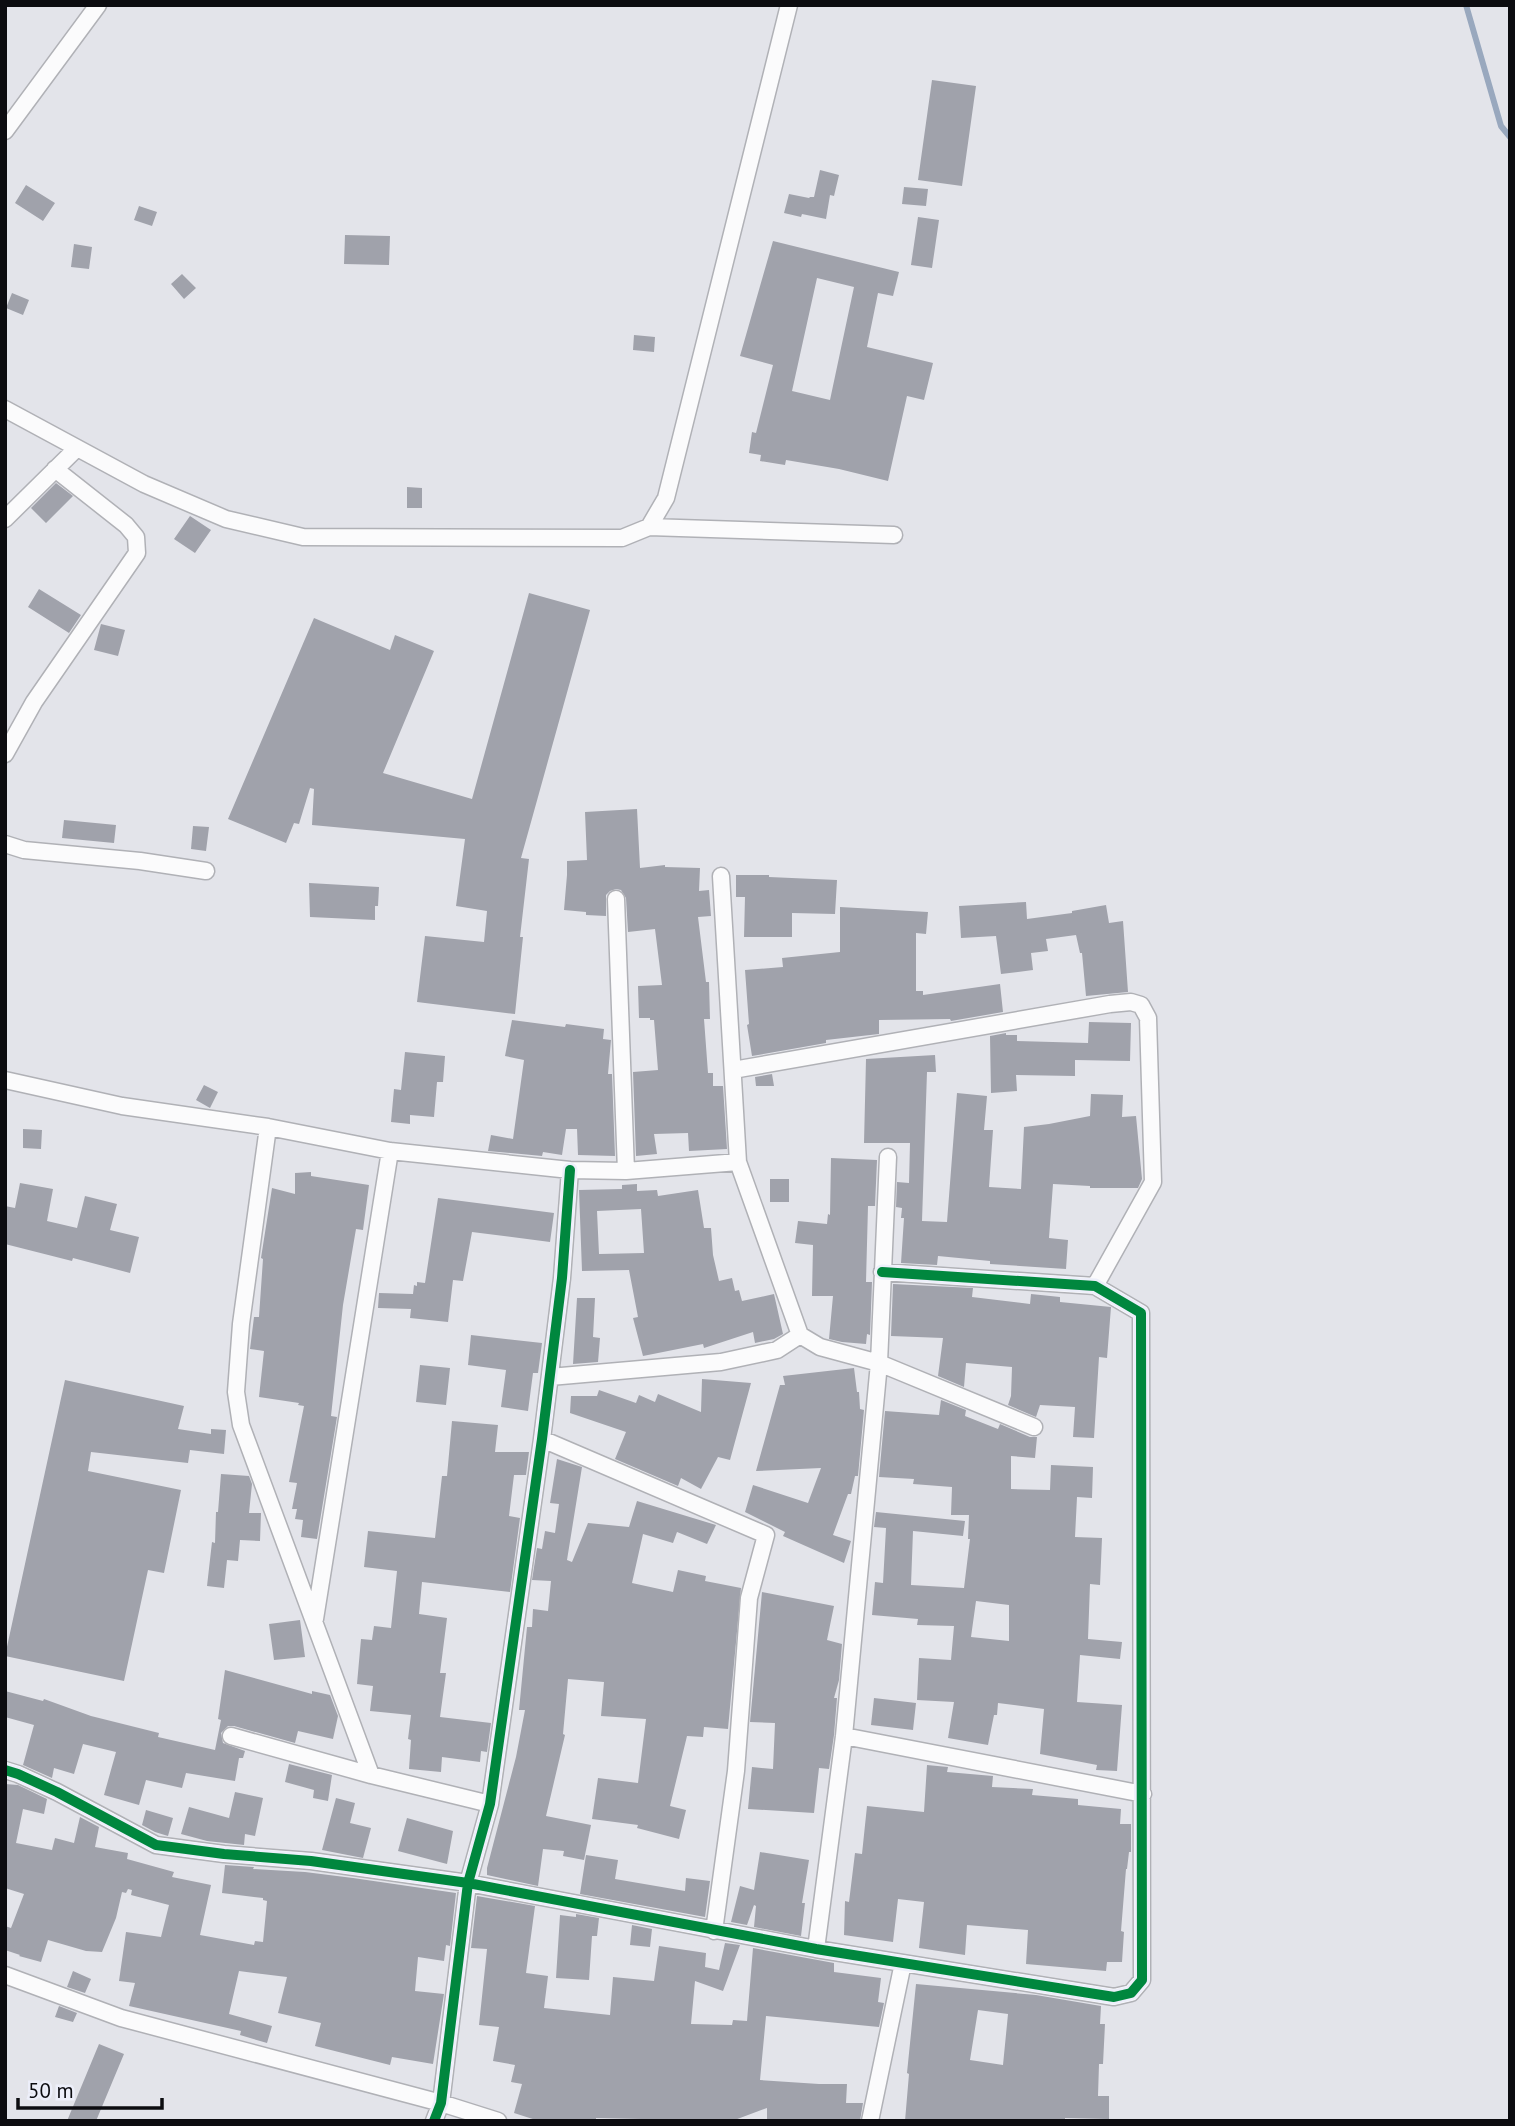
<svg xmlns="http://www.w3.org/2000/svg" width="1515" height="2126" font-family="'PT Sans',sans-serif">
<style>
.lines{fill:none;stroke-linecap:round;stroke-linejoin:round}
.stream{stroke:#99a8be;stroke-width:6}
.building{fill:#a0a2ab;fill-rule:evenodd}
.street-casing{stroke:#b0b1b6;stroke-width:19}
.street{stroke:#fbfbfc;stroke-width:16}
.cycleway-casing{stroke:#edeffa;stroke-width:15}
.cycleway{stroke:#00873e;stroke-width:10}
</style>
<rect width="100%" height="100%" fill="#e3e4ea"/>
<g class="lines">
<path class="stream" d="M1466 5 1501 126 1510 137"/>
</g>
<path class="building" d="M932 80 976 86 962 186 918 180Z
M820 170 839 175 834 196 830 195 826 219 802 214 801 217 784 213 789 194 809 198 810 197H814Z
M26 185 55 203 43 221 15 203Z
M904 187 928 189 926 206 902 204Z
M139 206 157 212 152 226 134 220Z
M918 217 939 220 932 268 911 265Z
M345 235 390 236 389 265 344 264Z
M773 241 899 272 893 296 878 293 867 347 933 363 924 400 907 396 888 481 839 469 786 460 785 465 760 461 761 455 749 453 752 432 756 433 773 365 740 356ZM817 278 854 287 830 400 792 391Z
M74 244 92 247 89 269 71 267Z
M182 274 196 288 184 299 171 284Z
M12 293 29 300 23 315 6 308Z
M634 335 655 337 654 352 633 350Z
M56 483 73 496 46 523 31 508Z
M407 487 422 488V508H407Z
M190 516 211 530 195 553 174 539Z
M39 589 81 615 69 633 28 607Z
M529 593 590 610 521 858 529 859 520 937H523L515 1014 417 1002 425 936 484 942 487 911 456 906 465 839 312 825 314 789 310 788 299 824 294 823 286 843 228 819 314 618 390 650 395 635 434 651 383 773 472 799Z
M101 624 125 630 118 656 94 650Z
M637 809 640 868 665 865V867L700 868 699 891 709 890 711 916 698 917 706 982H709L710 1019H704L708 1073H713V1086H723L727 1149 689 1151 688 1133 654 1134 657 1154 636 1156 633 1072 658 1070 654 1020H650V1018H639L638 986 662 985 655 929 628 932 626 898 621 890 616 889 610 891 606 895V916L586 915V912L564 910 567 875V861L587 860 585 812Z
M64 820 116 825 114 843 62 838Z
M193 826 209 827 206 851 191 849Z
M736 875H769V877L837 880 835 914 792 913V937H744L745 897H736Z
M309 883 379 887 378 906H375V920L310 917Z
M1026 902 1027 919 1072 913V911L1106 905 1109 923 1123 921 1128 992 1086 996 1082 953H1080L1076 935 1046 939 1048 951 1031 953 1033 970 1001 974 996 936 961 938 959 906Z
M840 907 928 912 926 934 916 933V991H923V995L1000 984 1003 1012 951 1021 950 1019 879 1020V1034L826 1040V1043L752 1056 747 1025 749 1024 745 970 783 967 782 958 840 952Z
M512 1020 565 1027 566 1024 604 1029 603 1039 611 1040 608 1074H612L615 1156 578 1155 577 1129H566L562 1155 543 1152 542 1156 488 1151 491 1135 513 1139 524 1060 505 1056Z
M1089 1022 1131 1023 1130 1061 1075 1060V1076L1016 1075 1017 1091 991 1093 990 1036 1006 1033V1035H1017V1041L1088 1043Z
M405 1052 445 1056 443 1082H437L434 1117 410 1115V1124L391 1122 394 1089 401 1090Z
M935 1055 936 1072H927L922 1221 947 1222 957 1093 987 1096 984 1130H993L989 1187 1021 1189 1024 1127 1049 1124 1090 1116 1091 1094 1123 1095 1122 1117 1136 1116 1142 1179 1138 1188H1090V1186L1053 1184 1049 1238 1068 1240 1066 1269 990 1264V1261L938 1256 937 1265 901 1263 904 1218H901L902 1208 896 1207 897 1182 909 1183 910 1143H864L866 1059Z
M772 1074 774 1086H756L755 1077Z
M204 1085 218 1092 210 1108 196 1100Z
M23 1129 42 1130 41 1149 23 1148Z
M831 1158 877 1160 875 1206H868L866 1282H872L870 1335 867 1334 866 1344 842 1342 829 1339 833 1296H812L813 1245 795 1243 798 1221 827 1224 828 1214 830 1215Z
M311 1172V1176L369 1185 363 1230 356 1229 343 1305 331 1416 337 1417 317 1539 301 1537 303 1520 295 1519 297 1509H292L297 1483 289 1482 304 1406 298 1405 299 1403 259 1397 264 1351 250 1349 254 1317H259L263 1259 261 1258 272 1188 295 1194V1173Z
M770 1179H789V1202H770Z
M20 1183 53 1189 47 1221 77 1228 85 1196 117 1204 110 1230 139 1237 130 1273 73 1258 72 1261 5 1244V1206L15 1208Z
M637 1184V1191L657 1190 658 1196 698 1190 704 1228H711L713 1255 719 1281 732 1278 735 1291 739 1290 742 1301 774 1294 783 1334 774 1339 755 1343 753 1332 704 1348 703 1344 643 1356 633 1318 638 1317 629 1270 582 1271 579 1190 622 1189V1185ZM641 1209 644 1253 599 1254 597 1211Z
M438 1198 554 1213 550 1242 472 1232 463 1281 453 1280 448 1322 410 1318 411 1309 378 1308 379 1293 413 1294 414 1285 417 1286V1282L425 1283Z
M893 1284 973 1288 972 1297 1030 1304 1031 1294 1060 1297V1302L1111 1307 1107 1358 1099 1357 1094 1438 1073 1437 1075 1407 1040 1405 1036 1417 1008 1405 1011 1396 1012 1367 966 1363 964 1387 938 1376 943 1338 891 1336Z
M577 1298H595L593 1337 600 1338 598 1362 573 1364Z
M471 1335 542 1343 538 1373H533L528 1411 501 1407 506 1370 468 1365Z
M420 1365 450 1368 446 1405 416 1402Z
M854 1368 857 1392H859L860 1409 864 1410 858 1476H855L851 1494H848L833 1535 851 1541 844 1563 783 1536 785 1532 745 1512 753 1485 808 1503 821 1468 756 1471 780 1385H785L783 1376Z
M702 1379 751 1383 730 1460 718 1457 701 1489 681 1478 678 1486 615 1459 626 1432 570 1413 571 1396H597L599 1390 636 1403 639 1395 655 1402 658 1394 701 1412Z
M65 1380 184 1406 178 1429 211 1434V1429L226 1430 224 1454 190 1450 188 1463 91 1452 88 1471 181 1490 164 1573 148 1570 124 1681 5 1656Z
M941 1400 966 1410 965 1416 998 1429 1000 1424 1030 1437H1037L1035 1458 1011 1456V1489L1050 1490 1051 1465 1093 1467 1092 1498 1077 1497 1075 1537 1102 1538 1100 1585 1090 1584 1088 1639 1122 1642 1120 1659 1080 1655 1077 1702 1122 1705 1117 1771 1096 1770 1097 1765 1040 1754 1044 1709 998 1703 997 1715H994L988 1745 948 1738 954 1702 917 1700 919 1658 951 1660 954 1626 917 1625 918 1619 872 1615 875 1582 883 1583 886 1528 874 1527 876 1512 965 1521 963 1536 913 1531 911 1585 964 1588 970 1539H968L969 1515H951L952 1487 913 1484 914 1479 879 1477 885 1411 939 1415ZM976 1601 1009 1605V1641L971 1637Z
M452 1421 498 1425 495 1452H529L526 1475H514L509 1516 520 1518 510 1592 422 1582 419 1614 447 1618 440 1673H446L440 1717 491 1723 487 1752 481 1751 480 1762 442 1757 441 1772 409 1769 411 1740 408 1739 411 1715 370 1711 373 1686 357 1684 361 1639 372 1640 374 1626 391 1628 397 1571 364 1567 368 1531 435 1538 442 1476H447Z
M557 1459 582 1467 567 1560 572 1562 588 1523 629 1527 637 1501 716 1525 707 1544 677 1532 673 1543 643 1534 632 1583 673 1592 678 1570 706 1576 705 1581 741 1588 728 1729 704 1727 703 1737 687 1736 670 1806 686 1810 679 1839 637 1828 638 1825 592 1819 598 1778 638 1783 646 1719 601 1716 604 1682 568 1679 563 1734 565 1735 546 1816 591 1825 584 1860 563 1856 564 1851 543 1849 538 1886 487 1875V1868L516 1757 525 1710H519L527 1627H532L533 1609 548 1611 551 1581 532 1580 537 1548 542 1549 545 1531 555 1533 559 1504 550 1503Z
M221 1474 249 1476 252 1484 249 1513H261L260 1541 240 1540 238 1561 227 1560 224 1588 207 1586 212 1542 215 1543 216 1512H218Z
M762 1592 834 1606 827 1640 842 1644 839 1680 834 1698H837L834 1735 829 1769 819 1768 814 1813 748 1809 752 1767 773 1769 775 1723 750 1722Z
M300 1620 305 1657 274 1660 269 1624Z
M225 1670 312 1694V1691L330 1695 338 1716 333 1739 298 1731 295 1743 234 1726H228L221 1733 223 1743 245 1751 243 1758H239L235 1781 186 1773 182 1788 146 1780 139 1805 104 1795 116 1752 83 1744 74 1774 54 1768 52 1778 23 1765 34 1725 5 1717V1691L43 1701 44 1699 91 1716 159 1733 158 1737 215 1750 221 1720 218 1719Z
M874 1698 916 1703 913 1730 871 1725Z
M289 1764 332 1775 328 1801 313 1798 314 1790 285 1782Z
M927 1765 948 1767 947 1772 993 1776 992 1787 1033 1789 1032 1795 1078 1799V1805L1121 1809 1120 1824H1131V1852H1129L1127 1869H1126L1121 1931 1124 1932 1122 1962H1107L1106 1971 1026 1964 1028 1930 967 1925 965 1955 919 1948 924 1902 898 1899 893 1942 844 1935 845 1901 849 1902 855 1853 862 1854 867 1806 924 1812Z
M5 1784 18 1785 47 1799 44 1814 23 1809 16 1843 52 1850 55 1838 74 1843 80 1817 99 1827 95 1847 128 1853 127 1859 174 1872 172 1877 211 1885 200 1935 254 1945 255 1941 263 1942 267 1901 263 1900V1898L222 1893 225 1865 254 1867 253 1869 305 1872 353 1878 456 1893 450 1946 446 1945 444 1961 418 1957 415 1991 444 1994 433 2064 392 2057 390 2065 315 2046 321 2023 278 2013 287 1977 239 1971 229 2014 272 2026 267 2043 240 2035 241 2031 129 2006 135 1983 119 1981 126 1932 161 1937 169 1905 131 1895 132 1890 128 1889 126 1893 122 1892 116 1918 102 1952 86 1951 48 1940 41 1962 19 1956 20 1955 5 1950V1926L11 1928 24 1894 5 1888Z
M235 1792 263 1798 255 1836 245 1834 244 1845 207 1841 181 1834 189 1807 229 1818Z
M336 1798 355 1803 350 1823 371 1828 363 1858 322 1850Z
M146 1810 173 1818 168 1836 155 1832 142 1825Z
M407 1818 453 1831 447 1864 398 1851Z
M760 1852 809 1860 802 1903H805L801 1936 754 1927 756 1906 754 1905 747 1925 731 1922 740 1886 754 1890Z
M586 1855 618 1860 615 1879 685 1891 686 1878 710 1881 705 1917 580 1894Z
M477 1896 535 1906 526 1973 548 1976 544 2008 610 2015 613 1977 654 1981 659 1946 706 1953 705 1967 719 1970 725 1943 740 1945 723 1991 695 1981 691 2024 732 2025 733 2020 747 2021 753 1948 834 1963V1972L881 1978 878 2002 884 2003 879 2027 766 2016 760 2080 819 2084H847L846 2103H863L860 2121H767V2108L732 2121 596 2118V2121H539L514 2113 522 2084 511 2082 515 2065 493 2061 499 2027 479 2025 487 1949 471 1948Z
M576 1914 599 1918 597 1936H592L589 1980 556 1978 560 1915 576 1917Z
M632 1925 652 1929 650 1947 630 1945Z
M73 1971 91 1979 85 1993 67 1987Z
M916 1984 1036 1995 1101 2006 1100 2024H1105L1103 2064H1099L1098 2096H1109V2119L1065 2118V2121H905L909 2074 907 2073ZM978 2010 1008 2014 1003 2065 970 2060Z
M59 2006 77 2013 73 2022 55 2017Z
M99 2044 124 2054 96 2121H67Z"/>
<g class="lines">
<g class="street-casing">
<path id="street" d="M5 131 98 5
M5 409 144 484 226 519 303 537 622 538 649 527 894 535
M5 519 77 448
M649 527 666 498 789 5
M5 754 34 702 137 553 136 537 126 525 55 469
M5 844 24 850 140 861 206 871
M721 876 738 1162 800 1335 820 1347 879 1363 1034 1427
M616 899 626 1171
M733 1070 1110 1004 1131 1002 1141 1005 1148 1018 1153 1182 1095 1286
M5 1080 122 1106 268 1127 390 1151 570 1170 626 1171 738 1162
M268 1127 241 1324 236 1392 241 1425 371 1775
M550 1377 721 1362 777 1350 800 1335
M542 1439 766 1535 749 1598 736 1771 714 1931
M315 1619 390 1151
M231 1736 371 1775 490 1804
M844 1736 1143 1794
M5 1770 18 1774 57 1792 156 1845 224 1854 311 1861 468 1883 816 1949 1114 1997 1131 1993 1142 1980 1141 1313 1095 1286 882 1272
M816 1949 844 1736 879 1363 888 1157
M5 1975 121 2018 441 2103 498 2121
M434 2121 441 2103 468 1883 490 1804 542 1439 562 1278 570 1170
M870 2121 903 1963"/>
</g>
<use href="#street" class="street"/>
<g class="cycleway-casing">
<path id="cycleway" d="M5 1770 18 1774 57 1792 156 1845 224 1854 311 1861 468 1883 816 1949 1114 1997 1131 1993 1142 1980 1141 1313 1095 1286 882 1272
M434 2121 441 2103 468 1883 490 1804 542 1439 562 1278 570 1170"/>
</g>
<use href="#cycleway" class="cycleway"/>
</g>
<rect width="1515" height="2126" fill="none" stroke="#0c0c10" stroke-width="14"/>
<path d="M18 2098v10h144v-10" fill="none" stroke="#0c0c10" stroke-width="3.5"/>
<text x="28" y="2098" font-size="21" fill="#0c0c10" stroke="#edeffa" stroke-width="5" paint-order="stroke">50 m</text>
</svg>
